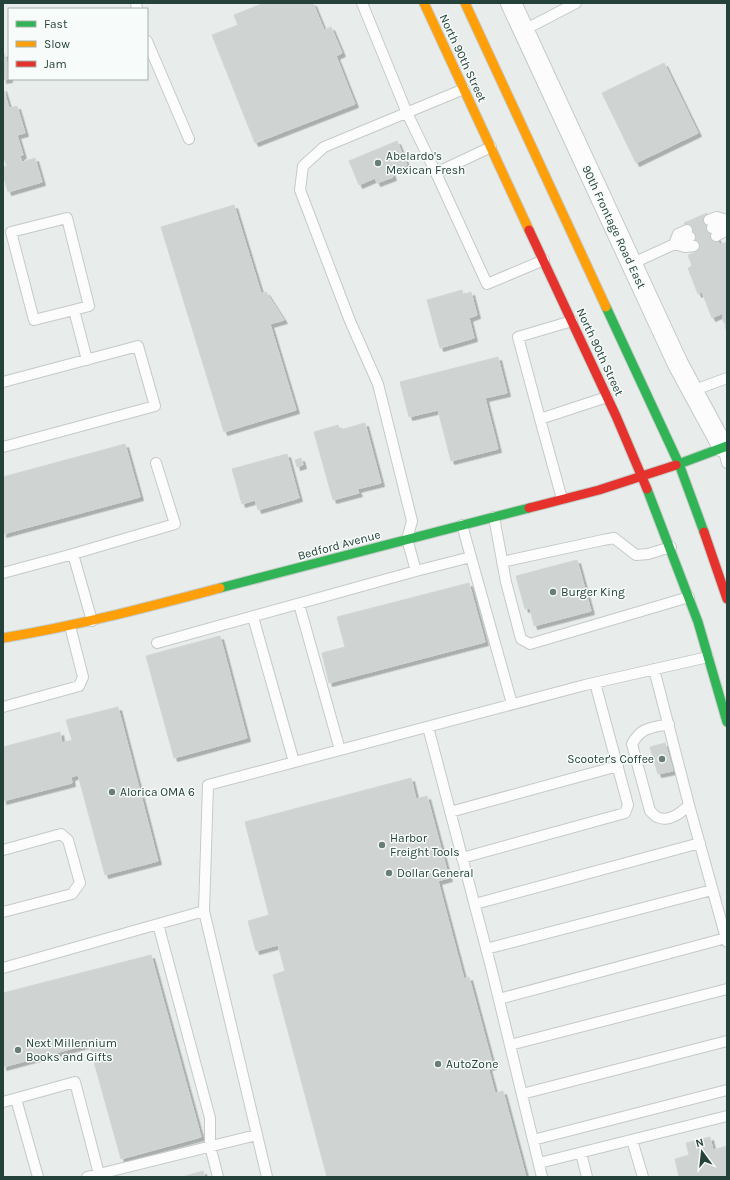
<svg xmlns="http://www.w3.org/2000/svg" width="730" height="1180" font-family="Karla,sans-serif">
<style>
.building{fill:#cfd4d2;stroke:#d1d6d4;filter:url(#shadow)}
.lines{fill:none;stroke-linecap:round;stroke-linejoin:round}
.lane-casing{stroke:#c5cac8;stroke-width:12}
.street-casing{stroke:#c5cac8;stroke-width:22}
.fast-casing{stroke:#c3cbc8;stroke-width:11}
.slow-casing{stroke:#c3cbc8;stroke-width:11}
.jam-casing{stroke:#c3cbc8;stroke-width:11}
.lane{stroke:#fcfcfc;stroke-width:10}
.street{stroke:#fcfcfc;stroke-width:20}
.fast{stroke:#30b455;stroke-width:9}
.slow{stroke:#ff9f0a;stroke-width:9}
.jam{stroke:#e5322d;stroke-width:9}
.poi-dot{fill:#697e78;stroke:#f7fbf9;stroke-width:1.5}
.labels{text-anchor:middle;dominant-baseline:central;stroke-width:3;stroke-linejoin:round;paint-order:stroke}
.street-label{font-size:12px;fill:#24423a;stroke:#f7fbf9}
.poi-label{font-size:12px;fill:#24423a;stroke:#f7fbf9;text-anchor:start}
</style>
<defs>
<filter id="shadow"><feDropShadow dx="3.5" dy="3.5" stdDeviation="0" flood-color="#0004"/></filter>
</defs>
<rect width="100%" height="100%" fill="#e8edeb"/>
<path class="building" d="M264 3H313L324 30 331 27 342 53 336 56 355 104 255 143 212 35 238 25 234 15Z
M4 53 9 69V79L3 80V54Z
M664 63 698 133 636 163 602 93Z
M3 88 9 108 17 106 25 133 17 135 23 155 20 156 22 162 35 158 42 182 8 192 3 175V167L7 166 5 160 3 161Z
M397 141 407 165 391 171 393 177 377 183 375 178 359 185 349 161Z
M234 205 261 293 266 292 284 320 270 324 296 410 224 432 161 227Z
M707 213 719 243 696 252 684 223Z
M727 242V331L725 327 726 325 723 321V313L712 318 702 292 698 294 688 268 692 266 688 255 719 243V245Z
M462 290 463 295 471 292 477 315 469 318 474 338 440 348 427 300Z
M498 357 507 393 485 398 498 449 451 461 438 410 409 417 400 382Z
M365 423 381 483 357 489 359 493 333 500 314 432 338 425 340 430Z
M125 444 140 497 3 534V477Z
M287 454 299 498 258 510 255 500 242 504 232 469Z
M301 458 303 465 297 467 295 460Z
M577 560 591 611 534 626 530 608 525 609 516 576Z
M469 583 485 642 329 683 322 653 345 647 337 617Z
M220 636 247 738 174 758 146 656Z
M118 707 158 861 105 875 78 775 71 777 72 783 3 801V747L60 732 62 743 72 740 66 720Z
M665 743 673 771 658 774 650 747Z
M411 778 416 799 427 796 449 878 438 881 464 979 469 977 493 1066 488 1067 495 1093 503 1091 526 1177H327L273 975 285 971 278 945 256 951 248 921 269 915 245 822Z
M151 955 201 1137 121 1159 89 1044 3 1067V993Z
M710 1137 713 1150 727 1146V1177H679L675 1159 689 1155 686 1143Z
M203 1171 205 1177H182Z"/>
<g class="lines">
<g class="lane-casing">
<path id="lane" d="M136 3 137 9
M362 3 407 113 436 173
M524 30 576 3
M147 41 189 139
M464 89 324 147 303 166 300 190 350 321 378 384 412 521 407 539 416 571 471 557
M491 147 436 173 487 284 544 260
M709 220 717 217 727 220
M712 228 727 222
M716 236 727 230
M674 244 678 234 687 230
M674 244 685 247 694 246
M631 264 690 237
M74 310 34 320 11 232 67 218 89 306 74 310 87 360
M3 382 138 346 155 406 3 447
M692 391 727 378
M540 419 518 337 572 321
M723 447 727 463
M562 499 540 419 607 397
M494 517 506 582 521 639 530 644 689 597
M462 525 512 704
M502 562 603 540 614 538 636 555 648 554 671 547
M3 573 73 554
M299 604 340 750
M253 617 294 762
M92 621 73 554 175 524 156 463
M157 643 416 571
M654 669 689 805 727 942
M3 707 79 686 83 677 70 626
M669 724C651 728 641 727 632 744L650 811C652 812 654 816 657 817 669 823 681 813 689 805
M428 727 491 967 542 1177
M450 812 618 766
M3 850 61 834 68 840 80 883 72 894 3 912
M462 858 625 813 628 805 595 683
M475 904 700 843
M158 924 210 1118V1146L218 1177
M486 949 712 890
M3 968 204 911
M499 999 726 938
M510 1045 727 989
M522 1094 727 1041
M16 1099 38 1177
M3 1102 75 1082 99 1174
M533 1140 727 1090
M632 1140 643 1177
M581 1153 587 1177
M539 1163 727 1116
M87 1177 256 1135
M267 1177 204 911 208 785 585 685 708 657"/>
</g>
<g class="street-casing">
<path id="street" d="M511 3 678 364 723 447"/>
</g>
<g class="fast-casing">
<path id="fast" d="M606 307 679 464 704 532
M676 465 727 446
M647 489 698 622 727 722
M220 588 529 508"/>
</g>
<g class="slow-casing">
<path id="slow" d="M424 3 529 230
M465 3 606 307
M3 638C77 626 148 607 220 588"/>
</g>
<g class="jam-casing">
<path id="jam" d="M529 230 616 416 647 489
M529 508 599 490 676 465
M704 532 727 599"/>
</g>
<use href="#lane" class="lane"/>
<use href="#street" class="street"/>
<use href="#fast" class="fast"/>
<use href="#slow" class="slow"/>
<use href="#jam" class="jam"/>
</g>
<g class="poi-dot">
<circle cx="378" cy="163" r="4"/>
<circle cx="553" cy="592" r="4"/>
<circle cx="662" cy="759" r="4"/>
<circle cx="112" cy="792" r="4"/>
<circle cx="382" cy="845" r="4"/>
<circle cx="389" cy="873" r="4"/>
<circle cx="18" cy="1050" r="4"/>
<circle cx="438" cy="1064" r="4"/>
</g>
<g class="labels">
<g class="street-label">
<text transform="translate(463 58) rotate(65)">North 90th Street</text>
<text transform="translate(614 227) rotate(65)">90th Frontage Road East</text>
<text transform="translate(600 352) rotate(65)">North 90th Street</text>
<text transform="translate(339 545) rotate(-15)">Bedford Avenue</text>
</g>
<g class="poi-label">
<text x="386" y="156">Abelardo's<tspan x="386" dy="14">Mexican Fresh</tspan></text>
<text x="561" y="592">Burger King</text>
<text x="654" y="759" text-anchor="end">Scooter's Coffee</text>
<text x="120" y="792">Alorica OMA 6</text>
<text x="390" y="838">Harbor<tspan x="390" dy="14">Freight Tools</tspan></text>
<text x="397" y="873">Dollar General</text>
<text x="26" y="1043">Next Millennium<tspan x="26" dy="14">Books and Gifts</tspan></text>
<text x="446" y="1064">AutoZone</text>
</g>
</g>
<rect width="730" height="1180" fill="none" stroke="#24423a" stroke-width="8"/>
<rect x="8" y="8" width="140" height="72" fill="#f7fbf9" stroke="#a3b1ad"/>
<rect x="16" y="21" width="20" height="6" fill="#30b455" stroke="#a3b1ad"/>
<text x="44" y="28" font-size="12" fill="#24423a">Fast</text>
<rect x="16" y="41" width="20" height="6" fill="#ff9f0a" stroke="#a3b1ad"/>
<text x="44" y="48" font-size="12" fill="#24423a">Slow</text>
<rect x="16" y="61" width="20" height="6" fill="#e5322d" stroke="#a3b1ad"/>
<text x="44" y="68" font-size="12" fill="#24423a">Jam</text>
<g transform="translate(702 1152) rotate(345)" stroke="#f7fbf9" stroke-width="3" paint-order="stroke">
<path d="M0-3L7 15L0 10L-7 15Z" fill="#24423a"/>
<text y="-6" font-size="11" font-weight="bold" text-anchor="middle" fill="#24423a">N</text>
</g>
</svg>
